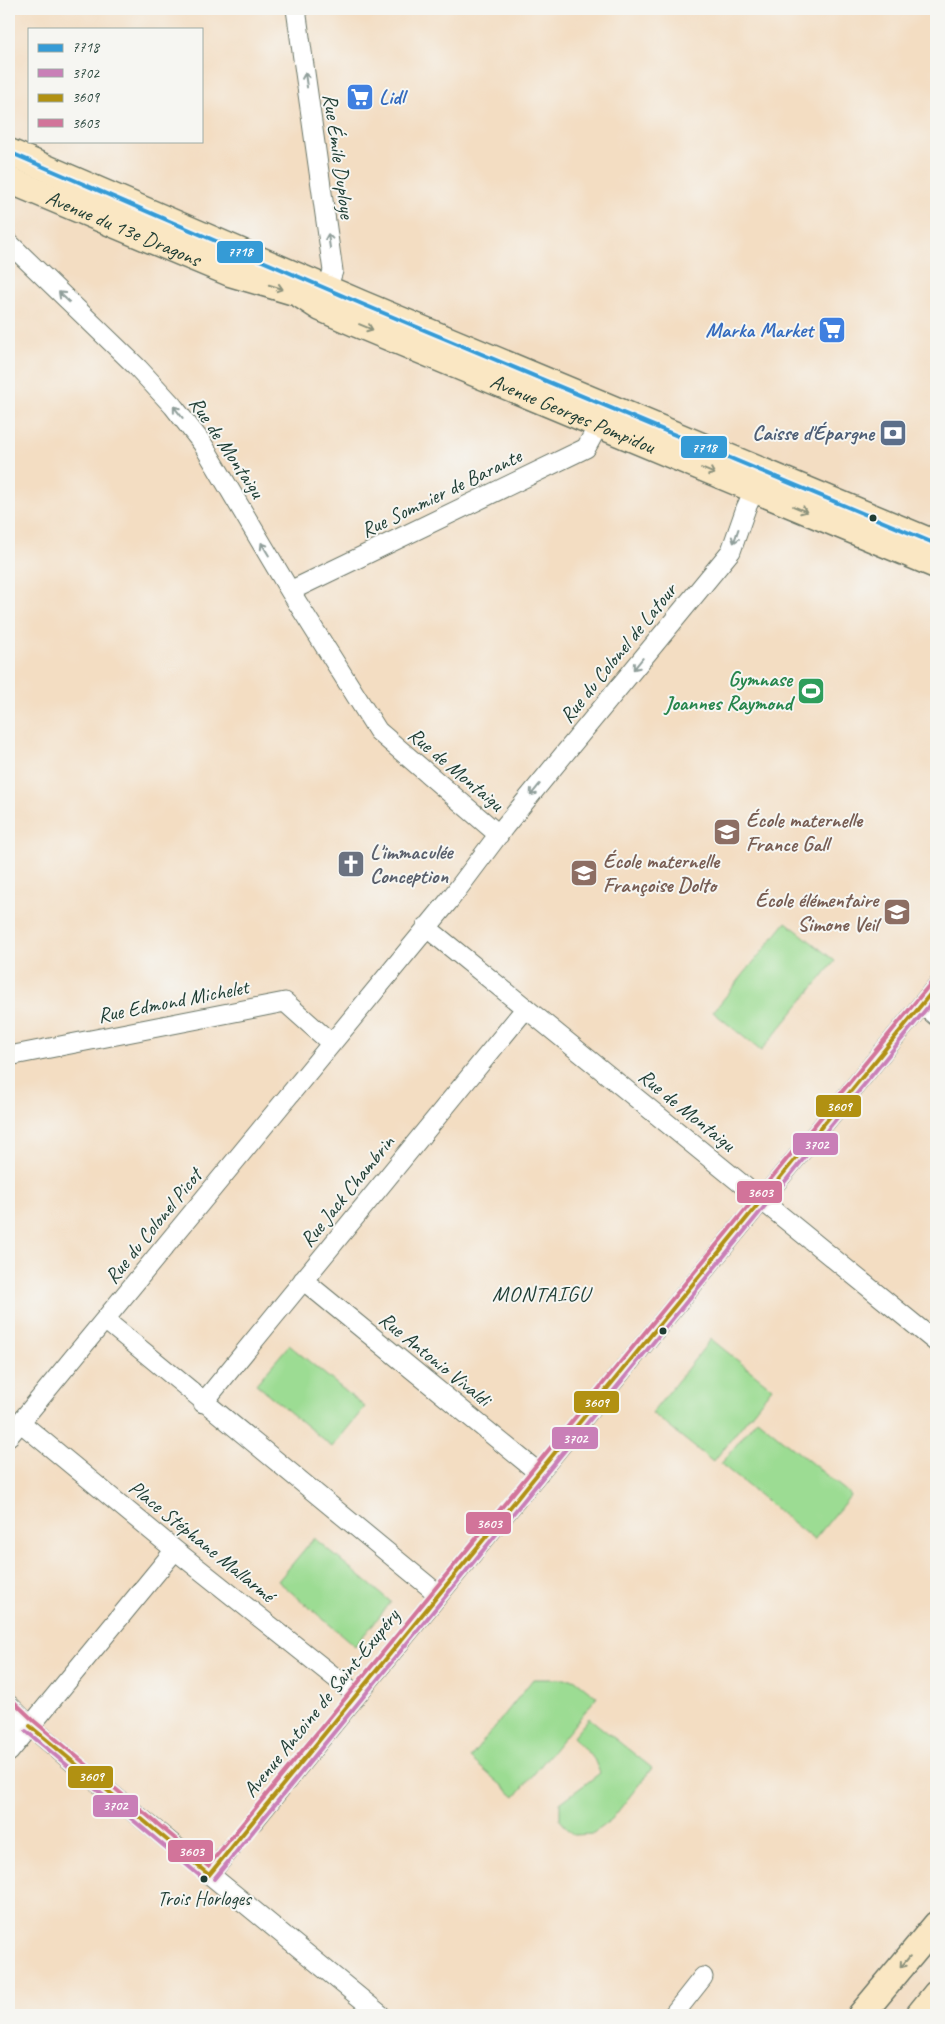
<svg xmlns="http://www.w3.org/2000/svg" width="945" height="2024" font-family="Caveat,sans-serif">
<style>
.green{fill:#9cdc93;stroke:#5e8c64}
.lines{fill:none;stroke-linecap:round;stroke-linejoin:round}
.minor-tunnel{stroke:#c9bda6;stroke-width:19;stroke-dasharray:19 9;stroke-linecap:butt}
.minor-casing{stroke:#697566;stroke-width:21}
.secondary-casing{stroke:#697566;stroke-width:29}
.minor{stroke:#fff;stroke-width:19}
.secondary{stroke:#fae7c3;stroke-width:26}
.bus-1-casing{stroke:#f6f6f2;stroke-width:8}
.bus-2-casing{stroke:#f6f6f2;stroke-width:8}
.bus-3-casing{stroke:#f6f6f2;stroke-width:8}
.bus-4-casing{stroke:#f6f6f2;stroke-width:8}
.bus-1{stroke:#359bd6;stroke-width:4}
.bus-2{stroke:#c97fb7;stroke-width:4}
.bus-3{stroke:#b19112;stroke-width:4}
.bus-4{stroke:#d2749a;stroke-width:4}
.oneway{stroke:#8f9e9a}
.oneway2{stroke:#8c927c}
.bus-dot{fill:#1f3d34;stroke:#f6f6f2;stroke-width:2}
.labels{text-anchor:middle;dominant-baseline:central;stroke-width:4;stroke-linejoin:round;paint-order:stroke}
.bus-label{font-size:20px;fill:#1f3d34;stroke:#f6f6f2}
.shop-label{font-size:21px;font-weight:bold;fill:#366cbe;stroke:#f6f6f2;text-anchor:start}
.street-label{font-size:21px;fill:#1f3d34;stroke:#f6f6f2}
.service-label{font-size:21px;font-weight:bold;fill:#4e5e75;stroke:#f6f6f2;text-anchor:end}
.leisure-label{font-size:21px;font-weight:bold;fill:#27864d;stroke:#f6f6f2;text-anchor:end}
.education-label{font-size:21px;font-weight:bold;fill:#785e54;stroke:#f6f6f2;text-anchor:start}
.worship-label{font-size:21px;font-weight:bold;fill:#5b616d;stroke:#f6f6f2;text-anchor:start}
.neighbourhood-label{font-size:22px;letter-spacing:1px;fill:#1f3d34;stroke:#f6f6f2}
.line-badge{stroke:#f6f6f2;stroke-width:2}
.badge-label{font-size:14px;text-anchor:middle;font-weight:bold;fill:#fff}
</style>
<rect width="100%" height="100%" fill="#f6f6f2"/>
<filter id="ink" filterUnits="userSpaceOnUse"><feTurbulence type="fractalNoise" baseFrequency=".02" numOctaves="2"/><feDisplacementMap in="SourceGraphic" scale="10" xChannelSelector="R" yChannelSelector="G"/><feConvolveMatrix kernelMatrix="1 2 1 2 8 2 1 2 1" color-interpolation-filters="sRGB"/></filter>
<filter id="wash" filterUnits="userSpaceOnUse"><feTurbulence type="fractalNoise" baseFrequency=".0096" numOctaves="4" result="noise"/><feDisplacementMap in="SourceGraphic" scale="20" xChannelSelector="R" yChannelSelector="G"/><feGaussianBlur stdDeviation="1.12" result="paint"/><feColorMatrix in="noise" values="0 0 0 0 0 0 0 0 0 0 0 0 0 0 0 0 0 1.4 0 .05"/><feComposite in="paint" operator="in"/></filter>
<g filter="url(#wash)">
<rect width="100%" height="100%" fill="#f3ddc2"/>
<path class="green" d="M786 922 835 961 761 1051 713 1012Z
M711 1339 772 1388 713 1462 652 1413Z
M289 1345 365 1407 332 1447 256 1384Z
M757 1419 851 1495 814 1540 721 1464Z
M314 1538 391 1602 355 1646 278 1581Z
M533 1679H574L597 1697 515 1797 470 1758Z
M589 1718 652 1768 612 1819 592 1834 573 1835 560 1820V1803L600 1773 594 1759 573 1737Z"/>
</g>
<g filter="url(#ink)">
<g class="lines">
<path class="minor-tunnel" d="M232 1847 253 1822"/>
<g class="minor-casing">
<path id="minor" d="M296 9 333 271 323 301
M9 243 138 368 173 406 202 443 290 591 378 731 499 835
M290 591 586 448 604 415
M426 927 936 1342
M922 1004 936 1016
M9 1056 285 1002 331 1043
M303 1280 539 1473
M105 1320 438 1594
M203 1403 526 1008
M20 1422 175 1550 357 1695
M9 1436 448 902 505 826 731 551 746 508 760 478
M9 1705 30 1726 75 1764 381 2015
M9 1752 175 1550
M253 1822 936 987
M209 1875 232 1847
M673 2015 703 1977"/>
</g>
<g class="secondary-casing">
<g id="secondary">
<path d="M9 152 362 304 936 544"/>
<path id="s1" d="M9 180 230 273 298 293 321 308 355 323 936 565"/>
<path d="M861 2015 936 1925"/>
<path d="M919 2015 936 1994"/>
</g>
</g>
<use href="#minor" class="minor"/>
<use href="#secondary" class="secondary"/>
<g class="bus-1-casing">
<path id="bus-1" d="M9 152 362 304 936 544"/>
</g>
<g class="bus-2-casing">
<path id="bus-2" d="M26 1731 205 1880
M214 1879 936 997"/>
</g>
<g class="bus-3-casing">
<path id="bus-3" d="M30 1726 209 1875
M209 1875 936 987"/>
</g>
<g class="bus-4-casing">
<path id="bus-4" d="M13 1701 34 1721 208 1866 931 983"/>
</g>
<use href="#bus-1" class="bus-1"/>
<use href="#bus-2" class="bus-2"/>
<use href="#bus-3" class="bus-3"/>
<use href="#bus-4" class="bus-4"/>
</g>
<defs><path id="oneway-shaft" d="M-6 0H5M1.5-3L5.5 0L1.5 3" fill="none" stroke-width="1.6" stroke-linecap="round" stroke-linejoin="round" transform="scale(1.25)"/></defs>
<g class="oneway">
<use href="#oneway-shaft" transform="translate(306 80) rotate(-98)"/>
<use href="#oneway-shaft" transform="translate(329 241) rotate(-98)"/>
<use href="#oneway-shaft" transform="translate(64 297) rotate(-136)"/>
<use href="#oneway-shaft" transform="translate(178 412) rotate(-128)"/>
<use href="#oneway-shaft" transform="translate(736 536) rotate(109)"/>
<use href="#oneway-shaft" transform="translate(265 549) rotate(-121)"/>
<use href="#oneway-shaft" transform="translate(638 664) rotate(129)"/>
<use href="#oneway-shaft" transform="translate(535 790) rotate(129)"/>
</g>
<g class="oneway2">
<use href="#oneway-shaft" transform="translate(276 287) rotate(17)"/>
<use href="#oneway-shaft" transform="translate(366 327) rotate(22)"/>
<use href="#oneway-shaft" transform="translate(708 471) rotate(23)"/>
<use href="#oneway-shaft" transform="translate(800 509) rotate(23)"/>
<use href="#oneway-shaft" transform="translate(905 1962) rotate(130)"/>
</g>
</g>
<defs>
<g id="supermarket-square" transform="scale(1.4375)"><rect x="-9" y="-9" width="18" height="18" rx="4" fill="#3f7fe0" stroke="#f6f6f2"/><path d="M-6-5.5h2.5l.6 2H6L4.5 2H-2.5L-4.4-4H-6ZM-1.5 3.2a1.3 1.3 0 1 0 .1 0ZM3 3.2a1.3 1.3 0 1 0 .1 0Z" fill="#fff"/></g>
<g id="bank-square" transform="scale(1.4375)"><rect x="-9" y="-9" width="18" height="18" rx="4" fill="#5c6f8a" stroke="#f6f6f2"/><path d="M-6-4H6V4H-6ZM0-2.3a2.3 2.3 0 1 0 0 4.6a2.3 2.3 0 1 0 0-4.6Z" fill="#fff"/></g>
<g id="stadium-square" transform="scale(1.4375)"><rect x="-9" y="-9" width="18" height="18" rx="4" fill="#2e9e5b" stroke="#f6f6f2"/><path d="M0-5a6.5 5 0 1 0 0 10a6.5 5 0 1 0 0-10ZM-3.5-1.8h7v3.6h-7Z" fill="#fff"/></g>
<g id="school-square" transform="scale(1.4375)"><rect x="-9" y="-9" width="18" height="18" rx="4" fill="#8d6e63" stroke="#f6f6f2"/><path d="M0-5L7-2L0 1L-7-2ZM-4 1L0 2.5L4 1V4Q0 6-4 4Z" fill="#fff"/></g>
<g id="church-square" transform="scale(1.4375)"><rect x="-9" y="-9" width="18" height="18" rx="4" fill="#6b7280" stroke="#f6f6f2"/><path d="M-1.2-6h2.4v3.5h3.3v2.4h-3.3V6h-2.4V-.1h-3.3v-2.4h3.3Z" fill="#fff"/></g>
</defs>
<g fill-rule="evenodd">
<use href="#supermarket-square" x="360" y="97"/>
<use href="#supermarket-square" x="832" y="330"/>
<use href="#bank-square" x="893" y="433"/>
<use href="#stadium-square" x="811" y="691"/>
<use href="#school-square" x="727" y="832"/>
<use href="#church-square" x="351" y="864"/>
<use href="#school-square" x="584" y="873"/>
<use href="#school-square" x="897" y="912"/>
</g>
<g class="bus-dot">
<circle cx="873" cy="518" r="4.5"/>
<circle cx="663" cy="1331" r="4.5"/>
<circle cx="204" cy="1879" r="4.5"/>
</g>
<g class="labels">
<g class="bus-label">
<text x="204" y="1898">Trois Horloges</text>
</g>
<g class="shop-label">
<text x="379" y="97">Lidl</text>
<text x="813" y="330" text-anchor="end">Marka Market</text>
</g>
<g class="street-label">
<text transform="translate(339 156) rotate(82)">Rue Émile Duploye</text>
<text stroke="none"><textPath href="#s1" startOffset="124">Avenue du 13e Dragons</textPath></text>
<text stroke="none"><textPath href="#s1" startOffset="611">Avenue Georges Pompidou</textPath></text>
<text transform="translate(227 447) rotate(56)">Rue de Montaigu</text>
<text transform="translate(441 493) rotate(-26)">Rue Sommier de Barante</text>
<text transform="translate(618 653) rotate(-51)">Rue du Colonel de Latour</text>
<text transform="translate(456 769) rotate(40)">Rue de Montaigu</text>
<text transform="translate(173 1001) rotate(-11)">Rue Edmond Michelet</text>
<text transform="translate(687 1110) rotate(39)">Rue de Montaigu</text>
<text transform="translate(347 1191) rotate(-51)">Rue Jack Chambrin</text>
<text transform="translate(153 1226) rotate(-51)">Rue du Colonel Picot</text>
<text transform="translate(435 1359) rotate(39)">Rue Antonio Vivaldi</text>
<text transform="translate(202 1541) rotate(39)">Place Stéphane Mallarmé</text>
<text transform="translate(321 1703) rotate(-51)">Avenue Antoine de Saint-Exupéry</text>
</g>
<g class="service-label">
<text x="874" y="433">Caisse d'Épargne</text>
</g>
<g class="leisure-label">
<text x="792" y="679">Gymnase<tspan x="792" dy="24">Joannes Raymond</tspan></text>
</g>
<g class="education-label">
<text x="746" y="820">École maternelle<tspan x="746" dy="24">France Gall</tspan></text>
<text x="603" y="861">École maternelle<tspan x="603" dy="24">Françoise Dolto</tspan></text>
<text x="878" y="900" text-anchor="end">École élémentaire<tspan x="878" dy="24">Simone Veil</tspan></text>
</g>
<g class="worship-label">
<text x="370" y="852">L'immaculée<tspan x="370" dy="24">Conception</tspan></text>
</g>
<g class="neighbourhood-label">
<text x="541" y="1294">MONTAIGU</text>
</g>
</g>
<g class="line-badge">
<rect x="216" y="240" width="48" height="24" rx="5" fill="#359bd6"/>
<rect x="680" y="435" width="48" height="24" rx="5" fill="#359bd6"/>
<rect x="815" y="1094" width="47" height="24" rx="5" fill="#b19112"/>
<rect x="792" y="1132" width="47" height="24" rx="5" fill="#c97fb7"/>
<rect x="736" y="1180" width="47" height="24" rx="5" fill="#d2749a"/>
<rect x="573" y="1390" width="47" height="24" rx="5" fill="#b19112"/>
<rect x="551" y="1426" width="48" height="24" rx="5" fill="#c97fb7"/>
<rect x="465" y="1511" width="47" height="24" rx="5" fill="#d2749a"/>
<rect x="67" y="1765" width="47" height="24" rx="5" fill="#b19112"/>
<rect x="92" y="1794" width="47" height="24" rx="5" fill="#c97fb7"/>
<rect x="167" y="1839" width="47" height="24" rx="5" fill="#d2749a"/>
</g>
<g class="badge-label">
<text x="240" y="256">7718</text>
<text x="704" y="452">7718</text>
<text x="839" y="1111">3609</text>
<text x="816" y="1149">3702</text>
<text x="760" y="1197">3603</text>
<text x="596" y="1407">3609</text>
<text x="575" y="1443">3702</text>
<text x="489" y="1528">3603</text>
<text x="91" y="1781">3609</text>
<text x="115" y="1810">3702</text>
<text x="191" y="1856">3603</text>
</g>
<rect width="945" height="2024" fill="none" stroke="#f6f6f2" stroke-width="30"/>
<rect x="28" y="28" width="175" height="115" fill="#f6f6f2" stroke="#a0aca6"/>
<rect x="38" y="44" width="25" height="8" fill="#359bd6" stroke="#a0aca6"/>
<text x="72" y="52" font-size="15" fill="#1f3d34">7718</text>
<rect x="38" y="69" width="25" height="8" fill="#c97fb7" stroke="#a0aca6"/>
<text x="72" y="78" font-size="15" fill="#1f3d34">3702</text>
<rect x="38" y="94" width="25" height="8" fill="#b19112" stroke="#a0aca6"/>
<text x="72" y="102" font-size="15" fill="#1f3d34">3609</text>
<rect x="38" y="119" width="25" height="8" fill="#d2749a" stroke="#a0aca6"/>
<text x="72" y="128" font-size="15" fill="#1f3d34">3603</text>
</svg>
